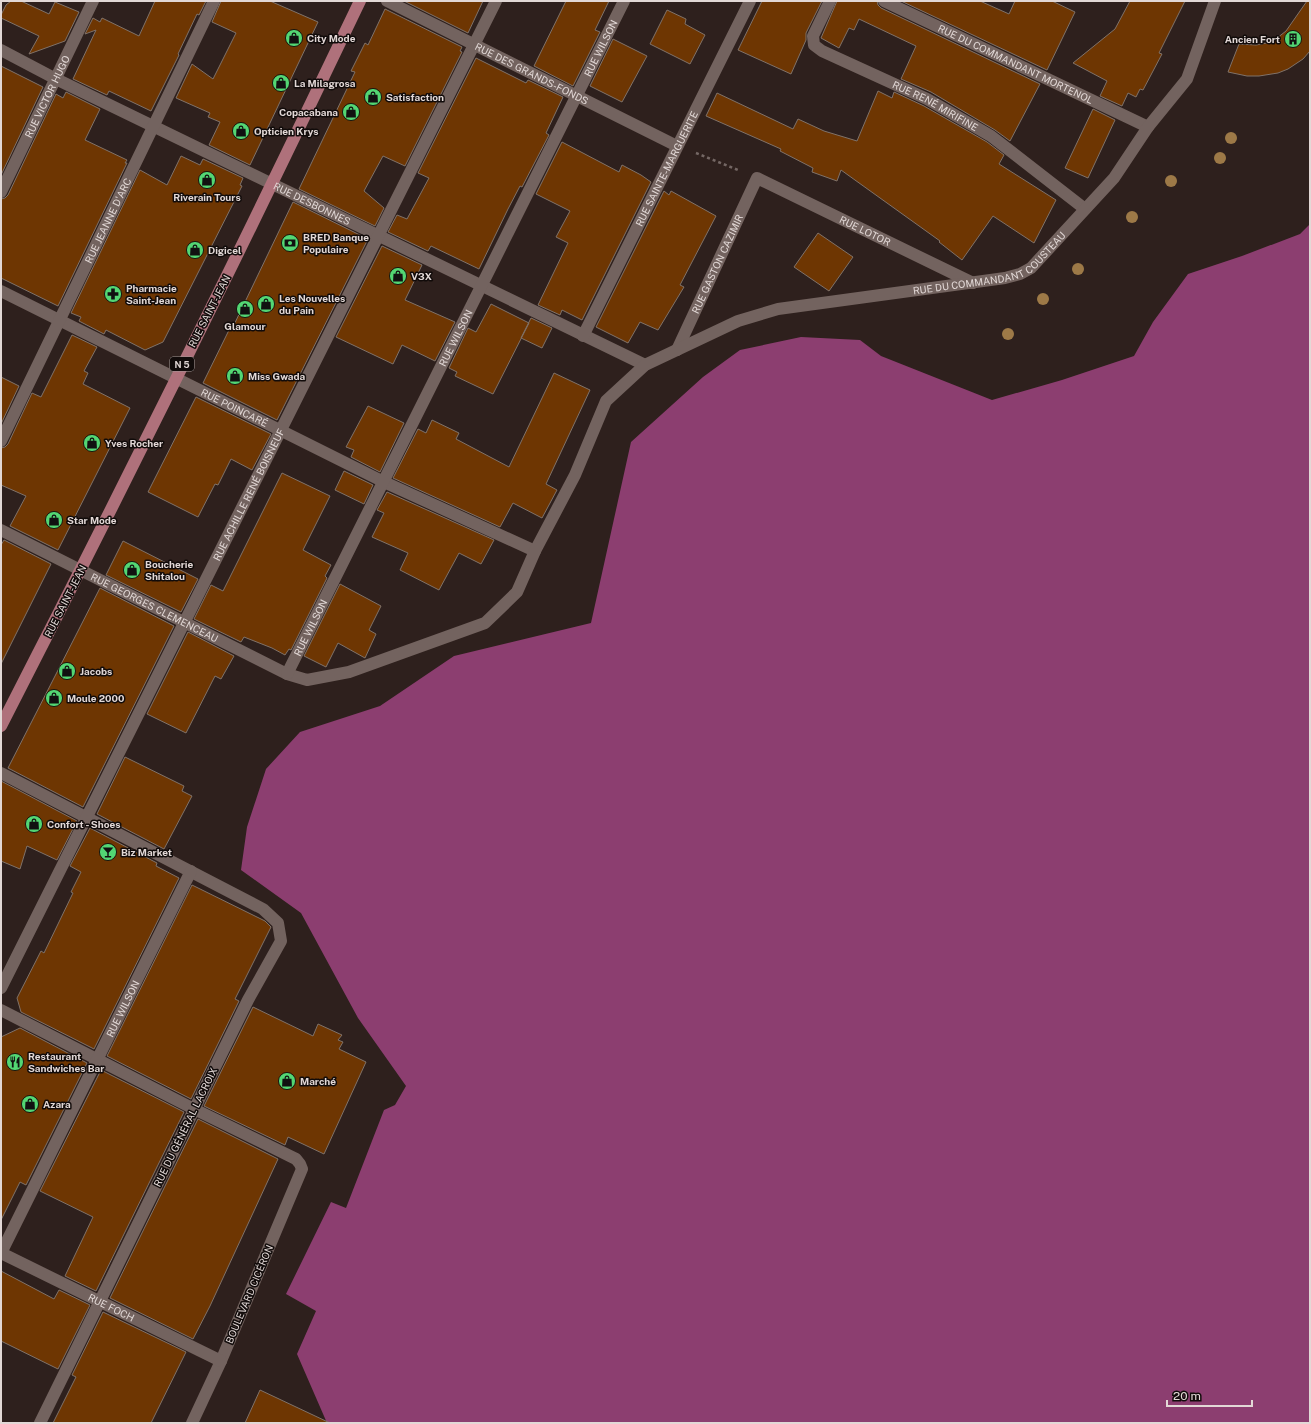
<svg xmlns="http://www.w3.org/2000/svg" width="1311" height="1424" font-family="'Public Sans',sans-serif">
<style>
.water{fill:#8c3e70}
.building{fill:#6e3602;stroke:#807269}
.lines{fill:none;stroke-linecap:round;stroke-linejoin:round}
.path{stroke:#746764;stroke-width:2.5;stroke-dasharray:3 3;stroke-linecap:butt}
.street{stroke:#73635f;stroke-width:12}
.primary{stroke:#af717b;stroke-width:12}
.tree{fill:#9d7947}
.labels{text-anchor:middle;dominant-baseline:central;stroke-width:3;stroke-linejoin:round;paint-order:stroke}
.shield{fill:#110b0a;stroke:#a39a99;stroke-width:1}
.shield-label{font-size:9px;font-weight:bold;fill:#e2d8d6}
.poi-label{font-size:10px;font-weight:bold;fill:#e2d8d6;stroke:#110b0a;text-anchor:start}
.street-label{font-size:10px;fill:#e2d8d6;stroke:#110b0a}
</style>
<rect width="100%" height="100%" fill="#2e201d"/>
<path class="water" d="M1310 224V1423H327L297 1354 316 1311 286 1294 331 1202 346 1208 384 1110 395 1105 406 1086 358 1018 301 913 241 870 247 827 266 769 300 732 380 706 454 656 591 623 631 442 703 377 740 350 801 337 860 340 881 356 992 400 1062 380 1134 356 1153 322 1188 274 1242 256 1300 234Z"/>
<path class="building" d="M11 1H21L49 14 55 2 79 12 65 41 29 54 39 36 1 18V15L6 5Z
M155 1H206L199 15 197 14 178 54 179 55 151 111 109 91 107 95 73 79 96 30 85 34 93 18 100 22 102 18 139 36Z
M221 1H270L318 22 250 165 209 145 220 122 208 117 210 113 176 98 192 64 213 79 236 33 212 22Z
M404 1H483L468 33Z
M566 1H609L595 30 600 32 573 86 534 66Z
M762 1H822L806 33V40L791 74 738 50Z
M837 1H877L878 5 881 8 1040 84 1010 141 995 130 931 92 901 79 916 46 859 19 854 30 849 28 839 48 821 38Z
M901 1H980L1009 14 1015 1H1052L1075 12 1047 70Z
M1130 1H1185L1159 53 1162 54 1143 90 1140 89 1136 97 1128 93 1122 106 1100 96 1107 81 1073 63 1115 29Z
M1307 1H1310V51L1303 59 1288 69 1278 73 1259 76H1247L1228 72 1239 44 1256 45 1272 42 1286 31Z
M385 9 462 47 460 51 462 52 405 166 383 156 364 191 384 208 375 226 299 189 355 72 351 71 365 43 368 45Z
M667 10 686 19 685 24 705 35 690 64 650 44Z
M613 39 647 56 622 102 590 86Z
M476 58 526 83 528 80 563 97 546 133 549 135 522 187 520 186 508 209 479 269 431 246 428 251 388 232 397 215 407 219 429 178 418 173Z
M1 66 43 87 1 175Z
M878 91 892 98 894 92 924 106 987 142 1004 155 999 164 1056 200 1034 243 993 216 962 260 939 242 940 241 841 170 837 181 812 172 813 168 780 151 781 149 706 116 717 93 793 129 798 119 824 131 857 141Z
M66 92 100 109 85 140 127 160 125 163H127L58 306 1 278V199L5 198 8 195 56 94 63 98Z
M1093 109 1115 120 1088 178 1065 168Z
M562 142 619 172 622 165 641 175 651 182 582 320 562 310 560 315 538 305 568 243 556 237 570 211 536 194Z
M181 156 200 165 203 159 243 178 240 185 242 186 163 342 145 350 106 330 104 334 79 321 81 317 71 313 140 170 167 185Z
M664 191 669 195 671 191 716 216 680 285 684 287 658 330 640 322 628 343 596 327Z
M293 202 368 239 277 420 203 383 230 328 232 329Z
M818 233 853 257 829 291 794 267Z
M382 246 422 265 405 300 455 322 435 361 402 345 393 364 336 337Z
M491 304 529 323 493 394 455 376 457 372 449 368 468 328 476 332Z
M531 318 552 328 542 348 521 338Z
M72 335 97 347 84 371 88 373 83 384 130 408 58 550 10 526 26 496 1 485V448L5 447 8 444 32 393 41 397Z
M554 373 590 390 546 484 557 490 542 518 513 503 500 527 393 478 418 429 426 433 432 420 459 433 456 439 509 467Z
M1 377 19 386 1 424Z
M196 397 271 434 252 470 231 459 218 485 215 484 198 517 148 492Z
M368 406 404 423 380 472 351 457 354 450 346 447Z
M344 471 373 485 364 504 335 490Z
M282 473 330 496 303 550 331 565 325 576 327 578 291 650 289 649 285 655 272 648 244 637 241 642 194 619 211 585 223 591Z
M387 492 494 540 481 564 459 553 439 590 400 570 408 553 372 537 384 513 377 510Z
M4 540 51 564 1 664V545Z
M123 541 198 579 181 612 106 575Z
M340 584 381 606 369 630 376 634 365 658 338 643 326 667 304 656Z
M100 588 174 626 83 807 8 768Z
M188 632 234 656 221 679 215 676 186 733 147 714Z
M125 757 184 786 182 791 192 796 164 849 97 814Z
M1 781 77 821 57 860 27 846 20 869 1 861Z
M90 828 157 863 156 866 179 878 94 1049 21 1012 17 998 41 951 44 953 73 893 71 892 81 872 70 866Z
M192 885 265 921 271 927 235 999 239 1001 191 1099 107 1056Z
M253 1007 313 1036 318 1024 342 1035 338 1040 343 1042 339 1049 366 1062 324 1154 288 1137 285 1145 204 1106Z
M20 1028 87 1063 26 1185 20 1182 1 1220V1037Z
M101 1070 184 1112 96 1291 65 1276 93 1217 40 1191Z
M198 1119 278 1159 210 1306 193 1339 110 1298Z
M1 1271 54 1299 59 1290 90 1305 58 1369 1 1341Z
M103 1312 186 1352 151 1423H53L76 1377 72 1375Z
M260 1390 330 1423H245Z"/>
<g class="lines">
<path class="path" d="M696 153 738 170"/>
<g class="street">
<path id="s1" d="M387 1 677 146"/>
<path id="s2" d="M830 1 813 36 814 45 822 51 927 99 991 136 1085 209"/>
<path id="s3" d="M884 1 1148 127"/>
<path id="s4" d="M1 50 56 79 645 365"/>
<path id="s5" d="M1 192 93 1"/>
<path id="s6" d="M1 291 384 482 535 551"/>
<path id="s7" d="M583 336 750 1"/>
<path id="s8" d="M677 350 757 178 973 283"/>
<path id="s9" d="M1 441 214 1"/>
<path id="s10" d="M1 530 287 674 307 680 349 672 485 623 517 592 535 551 575 475 606 401 645 365 738 321 778 309 1005 278 1020 274 1031 268 1114 178 1148 127 1187 79 1215 1"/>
<path id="s11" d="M287 674 624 1"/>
<path d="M1 773 263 909 278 923 281 941 248 1000 40 1423"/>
<path id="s12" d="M1 988 496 1"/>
<path d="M1 1010 194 1109 296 1159 300 1164 302 1169 221 1361 192 1423"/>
<path id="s13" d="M1 1253 191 871"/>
<path id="s14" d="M1 1253 221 1361"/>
</g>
<path class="primary" d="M1 726C124 486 244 244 360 1"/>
</g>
<g class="tree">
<circle cx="1231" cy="138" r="6"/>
<circle cx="1220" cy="158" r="6"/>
<circle cx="1171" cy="181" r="6"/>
<circle cx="1132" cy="217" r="6"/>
<circle cx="1078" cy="269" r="6"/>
<circle cx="1043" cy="299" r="6"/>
<circle cx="1008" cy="334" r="6"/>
</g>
<defs>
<g id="shop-disc" transform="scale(0.9)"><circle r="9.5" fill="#53d673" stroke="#110b0a"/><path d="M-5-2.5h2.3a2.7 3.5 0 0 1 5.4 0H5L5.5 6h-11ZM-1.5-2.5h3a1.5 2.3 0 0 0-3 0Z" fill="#111"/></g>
<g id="building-disc" transform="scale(0.9)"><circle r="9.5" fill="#53d673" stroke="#110b0a"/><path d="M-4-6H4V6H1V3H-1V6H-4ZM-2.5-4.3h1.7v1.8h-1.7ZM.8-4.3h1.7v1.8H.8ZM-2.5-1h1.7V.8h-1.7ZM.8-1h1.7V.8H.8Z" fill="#111"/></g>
<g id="bank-disc" transform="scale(0.9)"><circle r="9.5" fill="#53d673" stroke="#110b0a"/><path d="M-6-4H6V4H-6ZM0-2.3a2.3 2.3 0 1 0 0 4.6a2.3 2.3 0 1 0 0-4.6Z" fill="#111"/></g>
<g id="pharmacy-disc" transform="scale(0.9)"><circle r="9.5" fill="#53d673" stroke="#110b0a"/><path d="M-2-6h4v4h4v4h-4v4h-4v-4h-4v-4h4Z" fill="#111"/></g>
<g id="bar-disc" transform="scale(0.9)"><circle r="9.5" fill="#53d673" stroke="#110b0a"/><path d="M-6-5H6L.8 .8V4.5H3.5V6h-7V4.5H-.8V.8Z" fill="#111"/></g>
<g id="restaurant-disc" transform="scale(0.9)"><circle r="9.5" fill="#53d673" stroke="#110b0a"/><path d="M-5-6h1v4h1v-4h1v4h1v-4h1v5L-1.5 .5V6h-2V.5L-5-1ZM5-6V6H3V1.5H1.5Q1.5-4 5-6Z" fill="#111"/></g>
</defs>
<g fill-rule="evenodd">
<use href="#shop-disc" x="294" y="38"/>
<use href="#building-disc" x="1293" y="39"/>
<use href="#shop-disc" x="281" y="83"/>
<use href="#shop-disc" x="373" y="97"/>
<use href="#shop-disc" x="351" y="112"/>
<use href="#shop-disc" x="241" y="131"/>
<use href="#shop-disc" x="207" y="180"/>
<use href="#bank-disc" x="290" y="243"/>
<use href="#shop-disc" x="195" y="250"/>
<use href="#shop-disc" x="398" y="276"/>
<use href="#pharmacy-disc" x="113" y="294"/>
<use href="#shop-disc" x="266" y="304"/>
<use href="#shop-disc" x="245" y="309"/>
<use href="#shop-disc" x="235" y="376"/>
<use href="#shop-disc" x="92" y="443"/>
<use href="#shop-disc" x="54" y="520"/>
<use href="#shop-disc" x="132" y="570"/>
<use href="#shop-disc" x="67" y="671"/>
<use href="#shop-disc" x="54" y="698"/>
<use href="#shop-disc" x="34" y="824"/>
<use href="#bar-disc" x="108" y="852"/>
<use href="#restaurant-disc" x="15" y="1062"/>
<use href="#shop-disc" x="287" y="1081"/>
<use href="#shop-disc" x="30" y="1104"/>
</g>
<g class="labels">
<rect class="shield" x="170" y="357" width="24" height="14" rx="3"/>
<g class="shield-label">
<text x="182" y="364">N 5</text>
</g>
<g class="poi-label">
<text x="307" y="38">City Mode</text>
<text x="1280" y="39" text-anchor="end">Ancien Fort</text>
<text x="294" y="83">La Milagrosa</text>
<text x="386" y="97">Satisfaction</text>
<text x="338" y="112" text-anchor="end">Copacabana</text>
<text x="254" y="131">Opticien Krys</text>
<text x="207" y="197" text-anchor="middle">Riverain Tours</text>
<text x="303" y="237">BRED Banque<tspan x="303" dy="12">Populaire</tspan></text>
<text x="208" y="250">Digicel</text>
<text x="411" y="276">V3X</text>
<text x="126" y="288">Pharmacie<tspan x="126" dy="12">Saint-Jean</tspan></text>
<text x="279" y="298">Les Nouvelles<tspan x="279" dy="12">du Pain</tspan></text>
<text x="245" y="326" text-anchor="middle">Glamour</text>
<text x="248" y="376">Miss Gwada</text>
<text x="105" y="443">Yves Rocher</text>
<text x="67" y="520">Star Mode</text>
<text x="145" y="564">Boucherie<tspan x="145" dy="12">Shitalou</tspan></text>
<text x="80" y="671">Jacobs</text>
<text x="67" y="698">Moule 2000</text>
<text x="47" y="824">Confort - Shoes</text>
<text x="121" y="852">Biz Market</text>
<text x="28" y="1056">Restaurant<tspan x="28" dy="12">Sandwiches Bar</tspan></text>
<text x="300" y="1081">Marché</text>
<text x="43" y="1104">Azara</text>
</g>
<g class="street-label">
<text stroke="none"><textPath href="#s11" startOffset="700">RUE WILSON</textPath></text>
<text stroke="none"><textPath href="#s3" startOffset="146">RUE DU COMMANDANT MORTENOL</textPath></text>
<text stroke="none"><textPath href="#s1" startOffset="162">RUE DES GRANDS-FONDS</textPath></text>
<text stroke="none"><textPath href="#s5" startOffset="106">RUE VICTOR HUGO</textPath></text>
<text stroke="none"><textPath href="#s2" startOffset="184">RUE RENÉ MIRIFINE</textPath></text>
<text stroke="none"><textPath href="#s7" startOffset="187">RUE SAINTE-MARGUERITE</textPath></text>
<text stroke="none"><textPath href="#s4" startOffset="347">RUE DESBONNES</textPath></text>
<text stroke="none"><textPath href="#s9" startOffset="245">RUE JEANNE D'ARC</textPath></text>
<text stroke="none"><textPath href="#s8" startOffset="310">RUE LOTOR</textPath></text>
<text stroke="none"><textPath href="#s10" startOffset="1202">RUE DU COMMANDANT COUSTEAU</textPath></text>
<text stroke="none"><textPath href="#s8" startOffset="95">RUE GASTON CAZIMIR</textPath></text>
<text transform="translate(209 311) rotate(-63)">RUE SAINT-JEAN</text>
<text stroke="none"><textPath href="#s11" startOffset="376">RUE WILSON</textPath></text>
<text stroke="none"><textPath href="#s6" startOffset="261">RUE POINCARÉ</textPath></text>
<text stroke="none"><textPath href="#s12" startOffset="552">RUE ACHILLE RENÉ BOISNEUF</textPath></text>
<text transform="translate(65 601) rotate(-63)">RUE SAINT-JEAN</text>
<text stroke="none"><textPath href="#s10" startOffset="172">RUE GEORGES CLEMENCEAU</textPath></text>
<text stroke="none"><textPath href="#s11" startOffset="52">RUE WILSON</textPath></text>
<text stroke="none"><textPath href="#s13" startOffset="273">RUE WILSON</textPath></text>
<text transform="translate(185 1127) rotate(-64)">RUE DU GÉNÉRAL LACROIX</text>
<text transform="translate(249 1294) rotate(-67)">BOULEVARD CICÉRON</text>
<text stroke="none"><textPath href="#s14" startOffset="123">RUE FOCH</textPath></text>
</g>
</g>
<rect width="1311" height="1424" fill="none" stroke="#e2d8d6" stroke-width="4"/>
<path d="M1167 1400v6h85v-6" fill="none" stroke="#e2d8d6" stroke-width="2"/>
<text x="1173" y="1400" font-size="12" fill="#e2d8d6" stroke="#110b0a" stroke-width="3" paint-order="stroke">20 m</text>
</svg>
